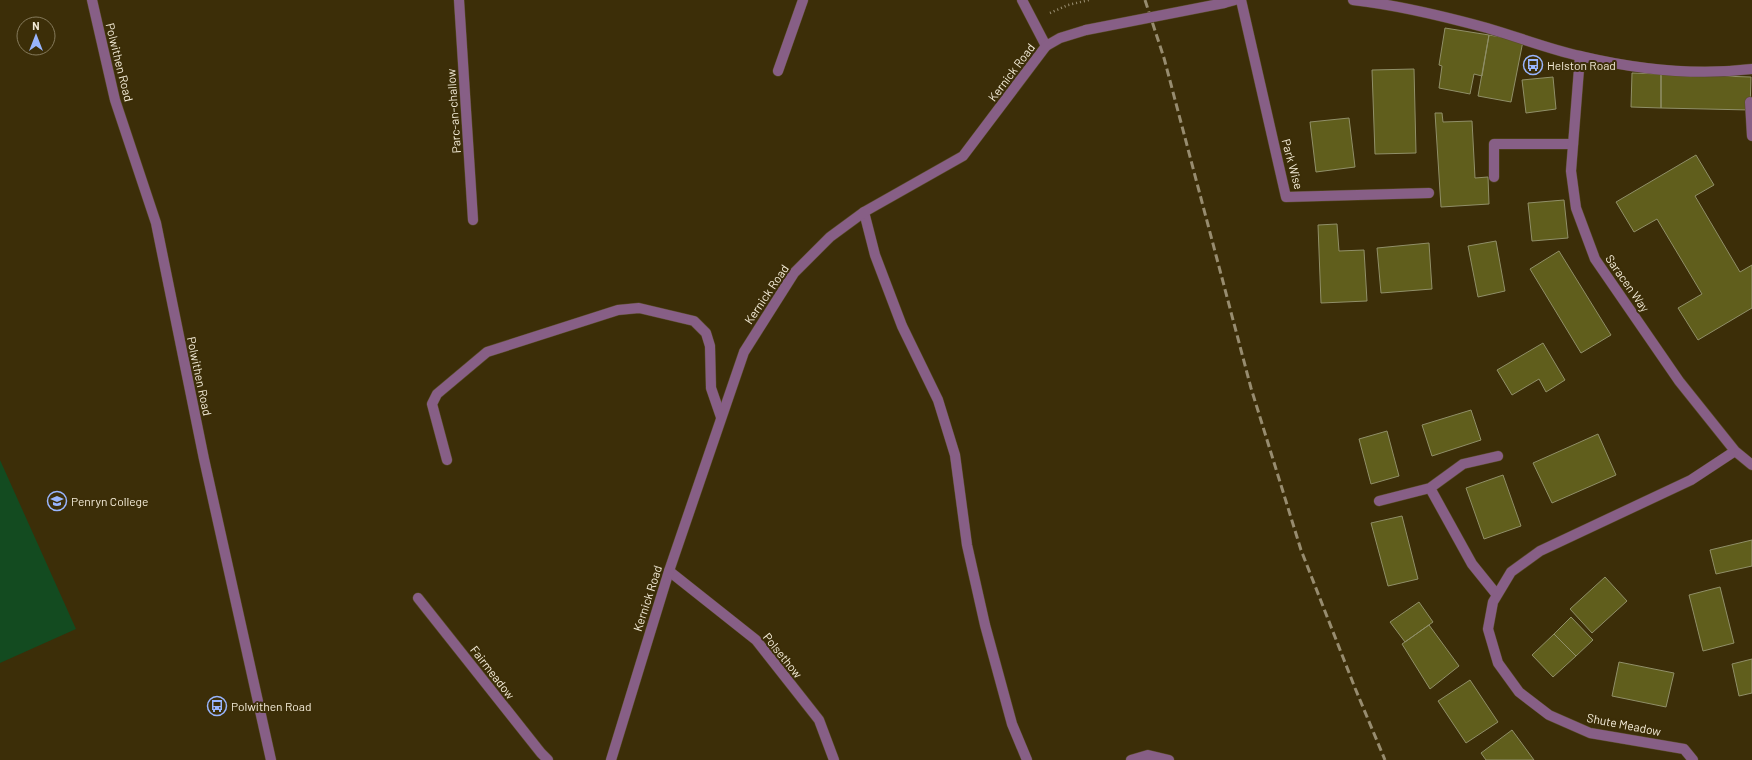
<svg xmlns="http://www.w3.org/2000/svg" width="1752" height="760" font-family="Barlow,sans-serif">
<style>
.green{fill:#134b20}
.building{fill:#605e1c;stroke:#908f68}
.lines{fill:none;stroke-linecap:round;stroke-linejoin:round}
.service-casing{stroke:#594c29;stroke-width:11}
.minor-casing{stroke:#594c29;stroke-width:11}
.tertiary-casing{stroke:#594c29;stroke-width:11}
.path{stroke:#9b9073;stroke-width:2.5;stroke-dasharray:1 3;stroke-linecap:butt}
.service{stroke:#875f86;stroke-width:10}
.minor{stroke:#875f86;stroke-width:10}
.tertiary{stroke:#875f86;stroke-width:10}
.rail{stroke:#978c6f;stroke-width:3;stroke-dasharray:8 4;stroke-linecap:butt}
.tertiary-bridge-casing{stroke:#594c29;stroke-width:11;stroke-linecap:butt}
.tertiary-bridge{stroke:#875f86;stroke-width:10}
.labels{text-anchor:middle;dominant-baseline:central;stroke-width:4;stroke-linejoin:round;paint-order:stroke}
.street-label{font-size:12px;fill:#f3ebd7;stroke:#3c2e08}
.poi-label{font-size:12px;fill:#f3ebd7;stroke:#3c2e08;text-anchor:start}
</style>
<rect width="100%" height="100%" fill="#3c2e08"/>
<path class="green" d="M0 460 76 629 0 663Z"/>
<path class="building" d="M1445 28 1489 35 1482 76 1474 74 1470 94 1439 88 1442 66 1439 65Z
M1489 35 1523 41 1511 102 1478 96Z
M1414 69 1416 153 1375 154 1372 70Z
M1632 73 1661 74V108L1631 107Z
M1661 74 1751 77 1750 110 1661 108Z
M1553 77 1556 109 1526 113 1522 80Z
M1435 113H1442L1443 122 1472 121 1475 178 1488 177 1489 204 1441 207Z
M1349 118 1355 167 1316 172 1310 122Z
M1696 155 1714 185 1695 196 1740 272 1752 265V308L1698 340 1678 308 1702 294 1657 219 1634 232 1616 202Z
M1564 200 1568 238 1532 241 1528 203Z
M1337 224 1339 251 1364 250 1367 301 1321 303 1318 225Z
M1496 241 1505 291 1478 297 1468 246Z
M1429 243 1432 289 1381 293 1377 248Z
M1559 251 1611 335 1581 353 1530 269Z
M1543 343 1565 380 1546 392 1539 379 1512 395 1497 370Z
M1471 410 1481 440 1432 456 1422 425Z
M1387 431 1399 476 1371 484 1359 439Z
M1598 434 1616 475 1552 503 1533 463Z
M1503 475 1521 526 1484 539 1466 488Z
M1402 516 1418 579 1388 586 1371 523Z
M1752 540V566L1716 574 1710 550Z
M1605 577 1627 601 1592 633 1570 609Z
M1720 587 1734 643 1703 651 1689 595Z
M1419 602 1433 622 1405 642 1390 622Z
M1571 617 1593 640 1576 656 1554 634Z
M1429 625 1459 666 1430 689 1402 644Z
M1554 634 1576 656 1553 677 1532 655Z
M1752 659V693L1739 696 1732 664Z
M1619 662 1674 673 1666 707 1612 696Z
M1470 680 1498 722 1466 743 1438 701Z
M1512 730 1534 760H1486L1481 753Z"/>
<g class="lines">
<g class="service-casing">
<path id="service" d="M1494 177V144H1573
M864 212 875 255 902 326 938 400 955 455 967 545 985 625 1012 724 1027 760
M447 460 432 404 437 394 487 352 618 310 639 308 694 321 706 333 710 346 711 388 721 417
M1131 760 1148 755 1169 760"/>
</g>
<g class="minor-casing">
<path id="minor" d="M92 0 115 100 156 223 204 459 271 760
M459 0 473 220
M1022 0 1046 46
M1241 0 1286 197 1429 193
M1580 56 1571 171 1576 208 1595 259 1679 381 1735 451 1752 465
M778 71 803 0
M1750 102 1752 136
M1430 488 1472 564 1497 595
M1379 501 1430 488 1463 464 1498 456
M669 571 756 640 819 720 834 760
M418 598 541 753 548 760
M1693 760 1684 749 1590 733 1549 715 1519 692 1498 663 1488 629 1493 602 1511 572 1540 551 1691 480 1735 451"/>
</g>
<g class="tertiary-casing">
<path id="tertiary" d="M1353 0C1398 5 1443 16 1487 28 1518 37 1548 49 1580 56 1635 69 1695 76 1752 69
M1224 3 1235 0
M611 760 669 571 744 352 794 273 830 237 864 212 963 156 1046 46 1060 38 1086 30"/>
</g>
<path class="path" d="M1050 13 1068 5 1089 0"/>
<use href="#service" class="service"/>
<use href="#minor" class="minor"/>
<use href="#tertiary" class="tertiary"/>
<path class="rail" d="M1145 0 1164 58 1251 388 1301 550 1355 688 1385 760"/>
<g class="tertiary-bridge-casing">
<path id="tertiary-bridge" d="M1086 30 1224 3"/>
</g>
<use href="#tertiary-bridge" class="tertiary-bridge"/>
</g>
<defs>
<g id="bus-ring" transform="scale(1)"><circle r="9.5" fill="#3c2e08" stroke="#99b5fd" stroke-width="1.5"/><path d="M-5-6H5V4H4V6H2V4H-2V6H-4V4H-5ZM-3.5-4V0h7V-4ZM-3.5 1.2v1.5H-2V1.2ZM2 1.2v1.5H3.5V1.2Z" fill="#99b5fd"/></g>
<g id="school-ring" transform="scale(1)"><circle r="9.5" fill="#3c2e08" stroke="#99b5fd" stroke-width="1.5"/><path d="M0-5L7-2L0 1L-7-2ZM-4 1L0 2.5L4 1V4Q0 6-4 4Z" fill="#99b5fd"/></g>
</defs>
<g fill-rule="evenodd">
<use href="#bus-ring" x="1533" y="65"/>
<use href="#school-ring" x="57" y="501"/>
<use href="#bus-ring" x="217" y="706"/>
</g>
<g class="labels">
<g class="street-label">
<text transform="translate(120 62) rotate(76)">Polwithen Road</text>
<text transform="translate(1011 72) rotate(-53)">Kernick Road</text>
<text transform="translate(453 111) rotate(-94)">Parc-an-challow</text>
<text transform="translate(1293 164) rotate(75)">Park Wise</text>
<text transform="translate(1628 283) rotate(55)">Saracen Way</text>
<text transform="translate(766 294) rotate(-56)">Kernick Road</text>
<text transform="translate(200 376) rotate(78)">Polwithen Road</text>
<text transform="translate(647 598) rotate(-72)">Kernick Road</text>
<text transform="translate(783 655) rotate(51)">Polsethow</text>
<text transform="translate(493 672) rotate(52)">Fairmeadow</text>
<text transform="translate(1624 724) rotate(11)">Shute Meadow</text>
</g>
<g class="poi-label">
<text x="1547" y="65">Helston Road</text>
<text x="71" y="501">Penryn College</text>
<text x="231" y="706">Polwithen Road</text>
</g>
</g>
<g transform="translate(36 36)"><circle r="19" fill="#3c2e08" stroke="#857a5b"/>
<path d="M0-3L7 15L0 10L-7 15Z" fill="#99b5fd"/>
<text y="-6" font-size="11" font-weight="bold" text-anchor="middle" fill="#f3ebd7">N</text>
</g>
</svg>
